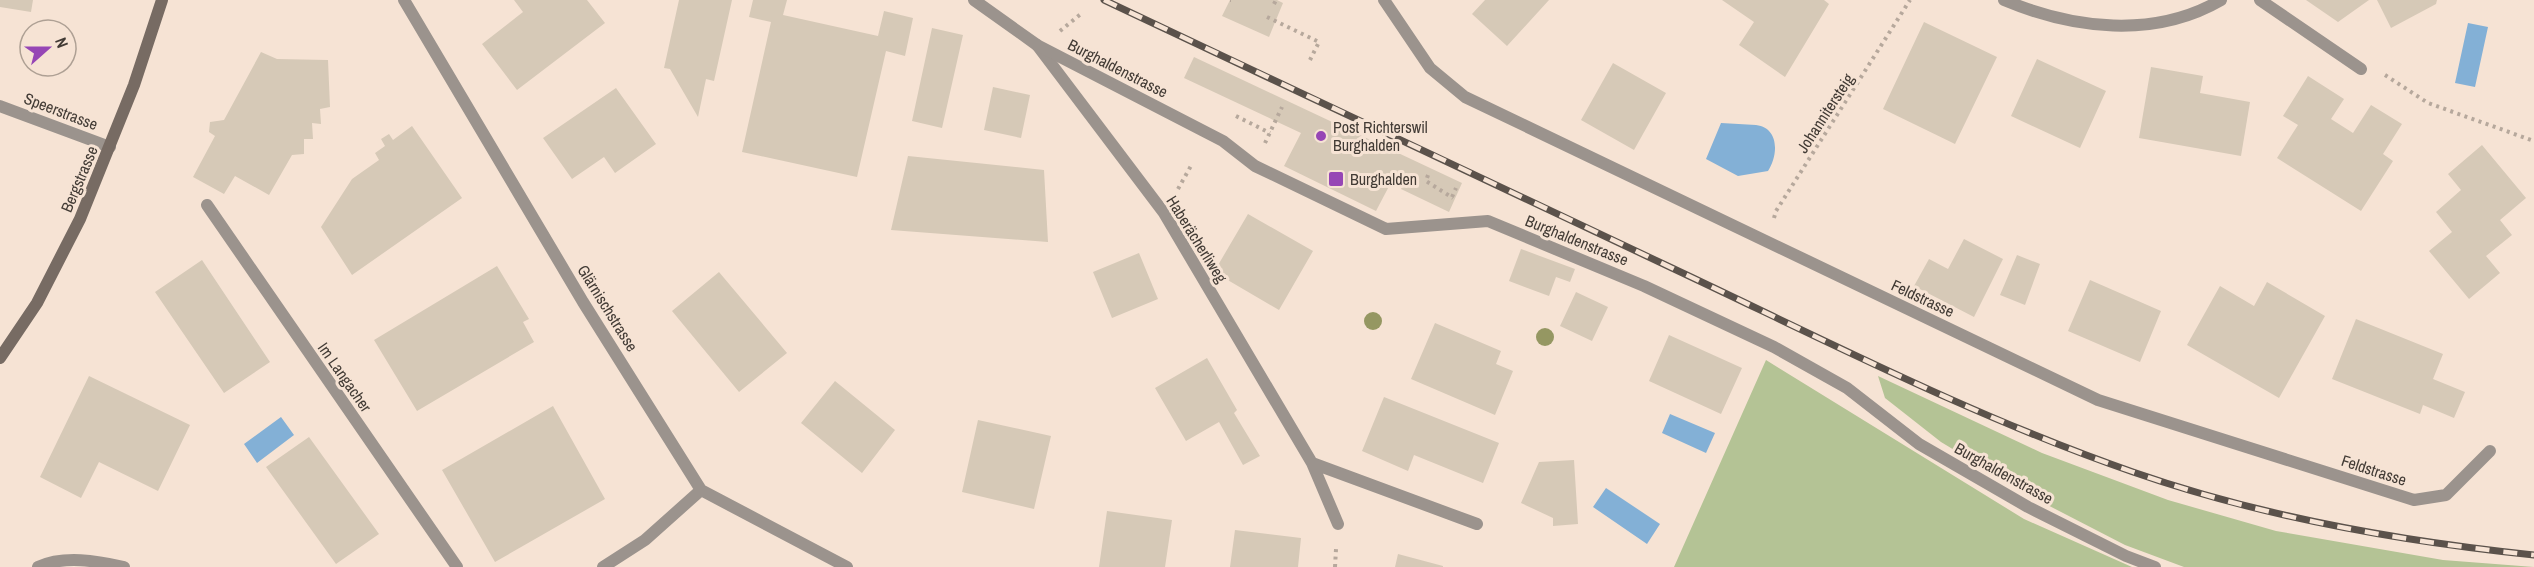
<svg xmlns="http://www.w3.org/2000/svg" width="2534" height="567" font-family="'Archivo Narrow',sans-serif">
<style>
.green{fill:#b4c395}
.water{fill:#83b0d6}
.building{fill:#d6c9b7}
.lines{fill:none;stroke-linecap:round;stroke-linejoin:round}
.path{stroke:#b6a89c;stroke-width:4;stroke-dasharray:3 4.5;stroke-linecap:butt}
.lane{stroke:#9b938d;stroke-width:12}
.street{stroke:#9b938d;stroke-width:12}
.secondary{stroke:#776b63;stroke-width:12}
.rail-casing{stroke:#5b524b;stroke-width:7}
.rail{stroke:#f6e3d4;stroke-width:4.5;stroke-dasharray:14;stroke-linecap:butt}
.tree{fill:#959762}
.poi-dot{fill:#9646b5;stroke:#f6e3d4;stroke-width:2}
.labels{text-anchor:middle;dominant-baseline:central;stroke-width:6;stroke-linejoin:round;paint-order:stroke}
.street-label{font-size:16px;fill:#423b35;stroke:#f6e3d4}
.poi-label{font-size:16px;fill:#423b35;stroke:#f6e3d4;text-anchor:start}
</style>
<rect width="100%" height="100%" fill="#f6e3d4"/>
<path class="green" d="M1766 360 2024 519 2132 567H1674Z
M1878 376 2042 453 2168 500 2276 531 2443 560 2534 567H2184L2125 545 2032 497 1941 442 1885 398Z"/>
<path class="water" d="M2468 23 2488 27 2475 87 2455 83Z
M1721 123C1733 124 1744 124 1756 125 1780 128 1778 156 1768 171L1738 176 1706 159Z
M1670 414 1715 433 1706 453 1662 433Z
M281 417 294 435 257 463 244 444Z
M1606 488 1660 524 1647 544 1593 507Z"/>
<path class="building" d="M0 0H33L31 12 0 7Z
M514 0H587L605 23 517 90 482 44 523 12Z
M679 0H732L714 81 706 79 698 117 670 69 664 68Z
M753 0H787L783 15 878 36 884 11 913 18 905 56 886 51 857 177 742 152 771 22 749 17Z
M1230 0H1277L1283 3 1269 37 1222 16Z
M1485 0H1549L1507 46 1472 14Z
M1722 0H1824L1829 4 1785 77 1739 45 1754 22Z
M2306 0H2369L2338 22Z
M2377 0H2437L2436 4 2391 28Z
M1924 22 1997 57 1955 144 1883 109Z
M932 28 963 35 942 128 912 121Z
M261 52 277 59 328 60 330 107 320 109 321 124 312 123 313 139H304V154L292 155 269 195 235 176 224 194 193 177 215 136 209 132 210 122 224 120Z
M1194 57 1462 183 1449 212 1401 189 1406 178 1396 173 1376 211 1284 166 1301 133 1184 78Z
M2037 59 2106 91 2080 148 2011 116Z
M1613 63 1666 93 1634 150 1581 120Z
M2151 67 2203 76 2200 93 2250 102 2241 156 2139 138Z
M2308 76 2344 99 2331 119 2353 133 2371 105 2402 124 2383 154 2393 161 2361 211 2277 158 2298 125 2283 116Z
M993 87 1030 95 1021 138 984 130Z
M616 88 656 144 615 173 604 157 572 179 543 138Z
M412 126 462 198 352 275 321 227 352 179 379 160 375 153 385 146 381 139 389 134 393 140Z
M2482 145 2526 198 2500 220 2512 235 2486 256 2500 273 2469 299 2429 251 2452 232 2436 212 2461 190 2448 174Z
M908 156 1044 170 1048 242 891 230Z
M1248 214 1313 251 1279 310 1214 272Z
M1964 239 2003 259 1974 317 1914 286 1929 259 1948 269Z
M1521 249 1575 269 1570 282 1556 277 1549 296 1509 281Z
M1139 253 1158 299 1112 318 1093 272Z
M2017 255 2040 264 2025 305 2000 295Z
M202 260 270 362 224 393 155 292Z
M497 266 529 319 523 322 534 342 417 411 374 340Z
M719 272 787 353 739 392 672 311Z
M2090 280 2161 311 2140 362 2068 331Z
M2267 282 2325 316 2279 398 2187 345 2220 286 2254 306Z
M1576 292 1608 307 1592 341 1560 326Z
M2356 319 2443 354 2433 379 2465 392 2454 418 2423 405 2420 414 2332 379Z
M1435 323 1501 351 1496 364 1513 371 1495 415 1411 379Z
M1669 335 1742 368 1721 414 1649 381Z
M1207 358 1237 410 1234 413 1260 456 1243 465 1219 422 1186 441 1155 388Z
M89 376 190 425 158 491 99 462 81 498 40 477Z
M835 381 895 430 862 473 801 423Z
M1384 397 1499 443 1483 483 1414 455 1408 471 1362 451Z
M553 406 605 499 495 562 442 470Z
M978 420 1051 436 1034 509 962 492Z
M309 437 379 534 336 564 266 467Z
M1574 460 1578 524 1553 526V518L1521 503 1539 462Z
M1107 511 1172 520 1165 567H1099Z
M1235 530 1301 538 1298 567H1230Z
M1398 554 1443 566V567H1395Z"/>
<g class="lines">
<path class="path" d="M1230 0H1231
M1274 4 1276 0
M1267 17 1319 42 1310 60
M1060 31 1082 13
M2385 75 2428 103 2534 141
M1236 116 1270 133
M1265 143 1282 107
M1428 175 1426 181 1453 198
M1178 189 1192 164
M1452 197 1456 188
M1774 218 1776 211 1910 0
M1335 567 1336 549"/>
<path class="lane" d="M2260 0 2361 69
M1037 45 1164 213 1312 463 1338 524
M207 205 457 567
M1312 463 1477 524"/>
<path class="street" d="M404 0 583 302 701 490 847 567
M974 0 1037 45 1223 141 1255 166 1386 229 1488 221 1644 286 1774 347 1847 388 1919 444 2028 507 2126 556 2155 567
M1384 0 1430 68 1465 97 2098 400 2414 500 2446 495 2490 451
M2004 0C2073 29 2154 39 2221 0
M0 106 110 147
M38 567C64 555 97 561 124 567
M603 567 645 540 701 490"/>
<path class="secondary" d="M0 358 37 303 80 219 134 85 162 0"/>
<g class="rail-casing">
<path id="rail" d="M1104 0C1293 89 1482 178 1672 268 1823 339 1974 417 2133 472 2262 517 2398 541 2534 555"/>
</g>
<use href="#rail" class="rail"/>
</g>
<g class="tree">
<circle cx="1373" cy="321" r="9"/>
<circle cx="1545" cy="337" r="9"/>
</g>
<g class="poi-dot">
<circle cx="1321" cy="136" r="6"/>
<rect x="1328" y="171" width="16" height="16" rx="3"/>
</g>
<g class="labels">
<g class="street-label">
<text transform="translate(1118 68) rotate(27)">Burghaldenstrasse</text>
<text transform="translate(61 111) rotate(21)">Speerstrasse</text>
<text transform="translate(1825 113) rotate(-57)">Johannitersteig</text>
<text transform="translate(79 179) rotate(-67)">Bergstrasse</text>
<text transform="translate(1197 239) rotate(58)">Haberächerliweg</text>
<text transform="translate(1577 240) rotate(22)">Burghaldenstrasse</text>
<text transform="translate(1923 298) rotate(25)">Feldstrasse</text>
<text transform="translate(608 308) rotate(58)">Glärnischstrasse</text>
<text transform="translate(345 377) rotate(55)">Im Langacher</text>
<text transform="translate(2374 470) rotate(18)">Feldstrasse</text>
<text transform="translate(2004 473) rotate(29)">Burghaldenstrasse</text>
</g>
<g class="poi-label">
<text x="1333" y="127">Post Richterswil<tspan x="1333" dy="18">Burghalden</tspan></text>
<text x="1350" y="179">Burghalden</text>
</g>
</g>
<g transform="translate(48 48) rotate(69)"><circle r="28" fill="#f6e3d4" stroke="#aea094" stroke-width="1.5"/>
<path d="M0-4.5L10 22L0 15L-10 22Z" fill="#9646b5"/>
<text y="-9" font-size="16" font-weight="bold" text-anchor="middle" fill="#423b35">N</text>
</g>
</svg>
